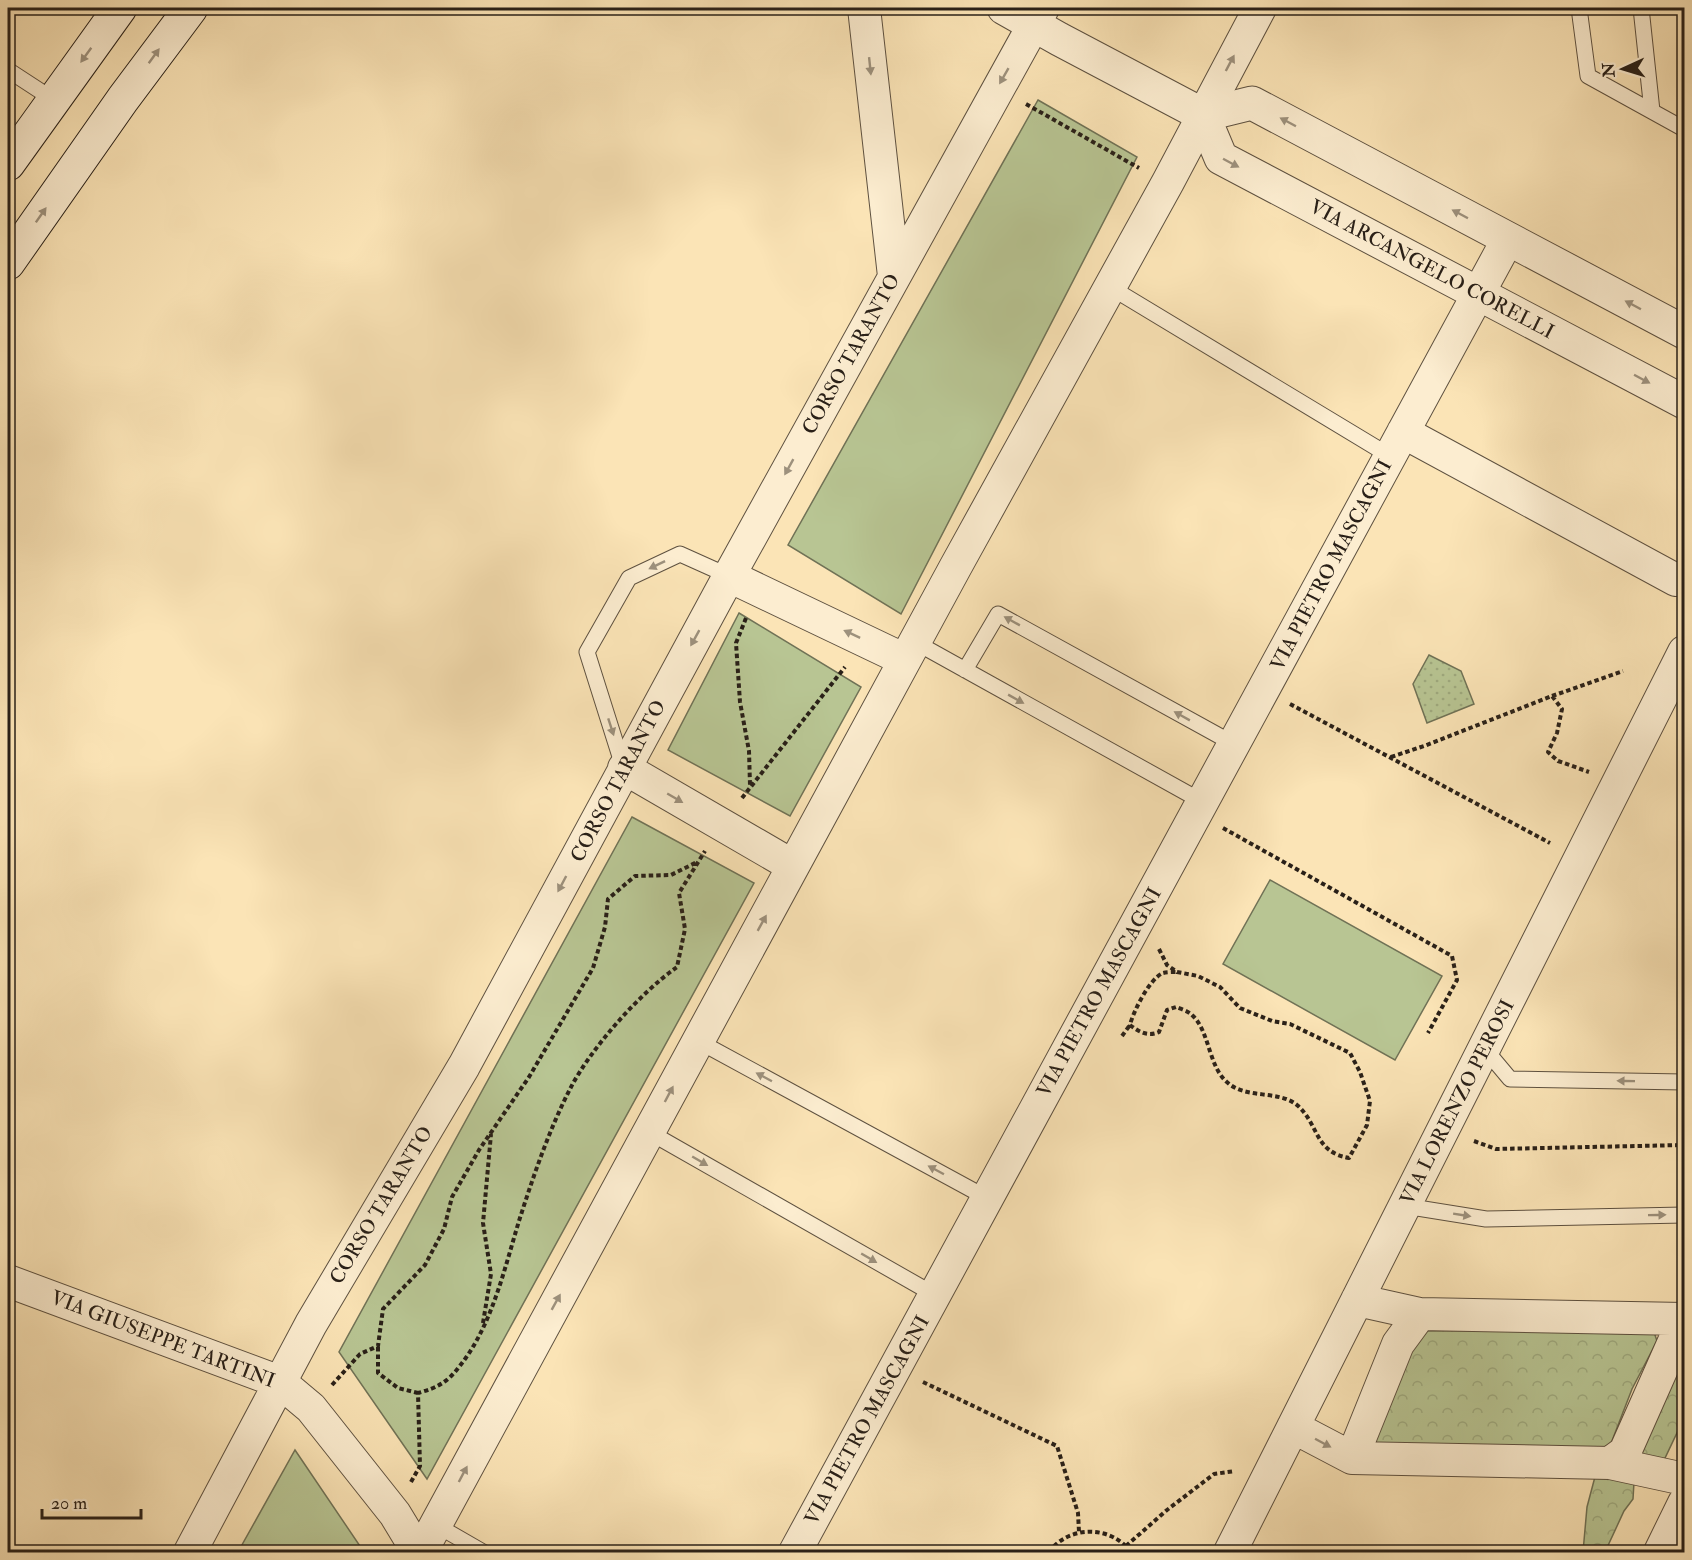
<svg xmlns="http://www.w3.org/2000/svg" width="1692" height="1560" font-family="'IM FELL Double Pica',serif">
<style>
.forest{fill:url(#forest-crowns);stroke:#707256;stroke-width:1.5}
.park{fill:url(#park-dots);stroke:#707256;stroke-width:1.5}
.garden{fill:#b8c593;stroke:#707256;stroke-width:1.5}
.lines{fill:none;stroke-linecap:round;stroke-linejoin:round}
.service-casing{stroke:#5e5140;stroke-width:17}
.minor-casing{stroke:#5e5140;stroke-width:34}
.tertiary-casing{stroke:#5e5140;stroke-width:35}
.secondary-casing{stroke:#292018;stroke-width:35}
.path{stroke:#292018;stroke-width:4;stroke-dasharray:4.5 3;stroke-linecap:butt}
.service{stroke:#fcedd0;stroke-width:15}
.minor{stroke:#fcedd0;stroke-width:32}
.tertiary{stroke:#fcedd0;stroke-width:33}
.secondary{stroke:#fcedd0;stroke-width:33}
.oneway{fill:#9d917d}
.labels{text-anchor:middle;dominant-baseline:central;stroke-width:5;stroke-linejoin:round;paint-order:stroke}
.street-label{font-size:20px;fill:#292018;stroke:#fcedd0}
</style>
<defs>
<pattern id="forest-crowns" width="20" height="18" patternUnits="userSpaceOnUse" patternTransform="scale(1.5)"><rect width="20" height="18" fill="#b8c593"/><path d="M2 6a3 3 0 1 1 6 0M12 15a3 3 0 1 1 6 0" fill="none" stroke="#9ea97e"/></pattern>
<pattern id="park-dots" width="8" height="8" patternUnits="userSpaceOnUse" patternTransform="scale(1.5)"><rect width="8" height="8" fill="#b8c593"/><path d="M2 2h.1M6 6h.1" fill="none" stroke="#9ea97e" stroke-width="1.8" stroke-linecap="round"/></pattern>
</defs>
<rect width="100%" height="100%" fill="#fbe4b6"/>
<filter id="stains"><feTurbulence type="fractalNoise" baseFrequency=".00333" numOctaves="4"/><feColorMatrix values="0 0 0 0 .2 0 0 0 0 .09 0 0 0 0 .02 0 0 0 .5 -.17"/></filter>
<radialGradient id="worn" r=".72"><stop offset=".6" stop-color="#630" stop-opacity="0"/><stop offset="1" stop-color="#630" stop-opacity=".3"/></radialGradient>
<path class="forest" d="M1560 1330 1654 1332 1657 1341 1632 1389 1610 1446 1602 1456 1367 1454 1416 1331Z
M1684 1351V1418L1665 1458 1659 1466 1634 1449Z
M1596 1473 1634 1482 1633 1499 1624 1511 1605 1552H1583L1587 1507Z"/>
<path class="park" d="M1429 655 1461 671 1474 704 1427 723 1413 684Z"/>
<path class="garden" d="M1038 100 1137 157 901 614 788 545Z
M739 613 861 687 790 816 668 750Z
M632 817 754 883 427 1479 339 1352Z
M1270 880 1442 976 1395 1060 1223 964Z
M295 1450 364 1552H238Z"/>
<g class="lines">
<g class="service-casing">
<path id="service" d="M1579 8 1588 76 1684 129
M1641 8 1652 111
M8 70 54 100
M1110 287 1390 456
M915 642 1203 802
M965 670 998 614 1234 744
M623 766 587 652 629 578 680 554 729 576
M698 1041 987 1198
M1484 1048 1510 1079 1684 1082
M649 1132 935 1295
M1405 1206 1486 1219 1684 1215
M436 1525 483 1552"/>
</g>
<g class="minor-casing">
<path id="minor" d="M864 8 894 276
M1403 432 1676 580
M729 576 905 660
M624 768 793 866
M8 1281 280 1382 311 1408 395 1514 418 1552
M1357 1300 1420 1314 1684 1319
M1293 1427 1352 1458 1610 1463 1684 1479
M1352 1458 1398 1344 1420 1314
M1610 1463 1625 1452 1684 1319
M190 1552 311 1324 464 1066 729 576 1043 8
M421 1552 956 566 1168 182 1260 8
M795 1552 1508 239
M1230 1552 1684 652
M1660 1552 1684 1503"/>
</g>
<g class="tertiary-casing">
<path id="tertiary" d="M1004 8 1059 39 1203 115 1221 158 1684 402
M1203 115 1252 103 1684 332"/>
</g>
<g class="secondary-casing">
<path id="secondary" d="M8 164 120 8
M8 263 123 99 191 8"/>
</g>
<path class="path" d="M1026 104 1139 168
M746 618 736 643 740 702 749 751 750 785
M1552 696 1623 671
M1290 704 1550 843
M1391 757 1424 746 1552 696 1562 709 1557 733 1548 752 1558 761 1589 772
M742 798 845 667
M1223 828 1452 956 1457 980 1428 1033
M1159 949 1167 965 1177 972 1198 976 1220 987 1240 1008 1272 1021 1290 1024 1350 1053 1360 1072 1370 1101 1367 1125 1349 1158C1314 1152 1319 1124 1297 1105 1279 1090 1246 1099 1228 1083 1208 1067 1210 1031 1192 1015 1188 1011 1181 1009 1176 1007L1167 1010 1159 1032C1148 1037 1139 1032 1130 1025 1133 1012 1150 978 1163 973 1167 972 1173 972 1177 972
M1122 1036 1130 1025
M1474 1141 1496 1149 1684 1145
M483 1323 491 1274 483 1223 491 1134
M378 1347V1373L398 1388 418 1393
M923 1382 1057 1446 1078 1513 1079 1532
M332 1385 360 1354 378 1346 383 1309 425 1265 444 1229 452 1197 479 1150 529 1077 593 968 605 927 608 899 635 876 671 875 697 862
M411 1482 420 1466 418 1393C436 1388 447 1383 459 1367 492 1326 504 1270 519 1221 533 1177 549 1130 570 1089 591 1048 639 994 677 967L685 929 679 893 705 851
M1126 1546 1167 1510 1214 1474 1235 1471
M1049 1552C1069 1525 1111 1525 1131 1552"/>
<use href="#service" class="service"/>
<use href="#minor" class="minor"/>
<use href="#tertiary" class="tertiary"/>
<use href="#secondary" class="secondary"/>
</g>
<defs><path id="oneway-solid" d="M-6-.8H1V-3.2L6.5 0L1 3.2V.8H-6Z" transform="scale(1.5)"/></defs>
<g class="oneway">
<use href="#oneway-solid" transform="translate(86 55) rotate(126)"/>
<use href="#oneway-solid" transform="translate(154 56) rotate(-54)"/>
<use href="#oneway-solid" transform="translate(1230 63) rotate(-62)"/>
<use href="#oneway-solid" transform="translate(870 66) rotate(84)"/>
<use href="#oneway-solid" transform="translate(1004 76) rotate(120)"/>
<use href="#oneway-solid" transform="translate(1288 122) rotate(-152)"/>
<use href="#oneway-solid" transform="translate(1231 163) rotate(28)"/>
<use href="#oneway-solid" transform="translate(1460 214) rotate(-152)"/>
<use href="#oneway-solid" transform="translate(41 215) rotate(-55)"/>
<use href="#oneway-solid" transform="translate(1633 305) rotate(-152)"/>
<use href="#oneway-solid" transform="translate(1642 379) rotate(28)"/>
<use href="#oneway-solid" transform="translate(789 467) rotate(119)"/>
<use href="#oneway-solid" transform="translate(657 565) rotate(154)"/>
<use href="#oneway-solid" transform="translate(1012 621) rotate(-151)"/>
<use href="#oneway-solid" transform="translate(852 634) rotate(-155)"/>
<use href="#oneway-solid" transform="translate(695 638) rotate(119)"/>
<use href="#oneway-solid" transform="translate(1016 699) rotate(29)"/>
<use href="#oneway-solid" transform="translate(1182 716) rotate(-151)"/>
<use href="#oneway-solid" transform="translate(611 727) rotate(72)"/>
<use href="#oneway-solid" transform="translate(675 798) rotate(30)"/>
<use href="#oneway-solid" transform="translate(562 884) rotate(118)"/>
<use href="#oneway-solid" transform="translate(762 923) rotate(-61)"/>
<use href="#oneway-solid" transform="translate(764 1077) rotate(-152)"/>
<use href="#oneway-solid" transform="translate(1626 1081) rotate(-179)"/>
<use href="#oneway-solid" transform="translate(669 1094) rotate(-62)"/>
<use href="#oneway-solid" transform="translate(700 1161) rotate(30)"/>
<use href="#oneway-solid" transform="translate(936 1170) rotate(-152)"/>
<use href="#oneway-solid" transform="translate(1462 1215) rotate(9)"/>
<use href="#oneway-solid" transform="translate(1657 1215) rotate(-1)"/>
<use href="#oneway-solid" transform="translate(869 1258) rotate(30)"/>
<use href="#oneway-solid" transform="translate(556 1302) rotate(-61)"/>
<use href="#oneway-solid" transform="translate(1323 1443) rotate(28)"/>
<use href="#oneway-solid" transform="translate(463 1474) rotate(-62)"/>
</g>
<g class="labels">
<g class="street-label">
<text transform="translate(1432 269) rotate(28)">VIA ARCANGELO CORELLI</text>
<text transform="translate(851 354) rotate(-61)">CORSO TARANTO</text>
<text transform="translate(1331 565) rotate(-62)">VIA PIETRO MASCAGNI</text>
<text transform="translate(618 781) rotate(-62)">CORSO TARANTO</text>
<text transform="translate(1099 992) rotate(-61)">VIA PIETRO MASCAGNI</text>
<text transform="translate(1457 1102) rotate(-63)">VIA LORENZO PEROSI</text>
<text transform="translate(381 1205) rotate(-59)">CORSO TARANTO</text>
<text transform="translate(163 1339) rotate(21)">VIA GIUSEPPE TARTINI</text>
<text transform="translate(867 1420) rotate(-61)">VIA PIETRO MASCAGNI</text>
</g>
</g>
<rect width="1692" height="1560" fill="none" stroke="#fbe4b6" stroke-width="30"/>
<rect x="9" y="9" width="1674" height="1542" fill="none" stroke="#292018" stroke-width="3"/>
<rect x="15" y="15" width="1662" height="1530" fill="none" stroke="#292018" stroke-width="1.5"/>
<g transform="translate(1623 69) rotate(266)" stroke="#fcedd0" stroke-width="4.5" paint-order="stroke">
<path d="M0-4.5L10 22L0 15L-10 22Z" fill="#292018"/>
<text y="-9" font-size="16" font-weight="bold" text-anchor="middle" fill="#292018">N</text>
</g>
<path d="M42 1509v9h99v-9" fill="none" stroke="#292018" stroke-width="3"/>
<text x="51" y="1509" font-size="18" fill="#292018" stroke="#fcedd0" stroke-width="4.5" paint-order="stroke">20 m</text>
<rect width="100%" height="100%" filter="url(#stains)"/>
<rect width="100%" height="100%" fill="url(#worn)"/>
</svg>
